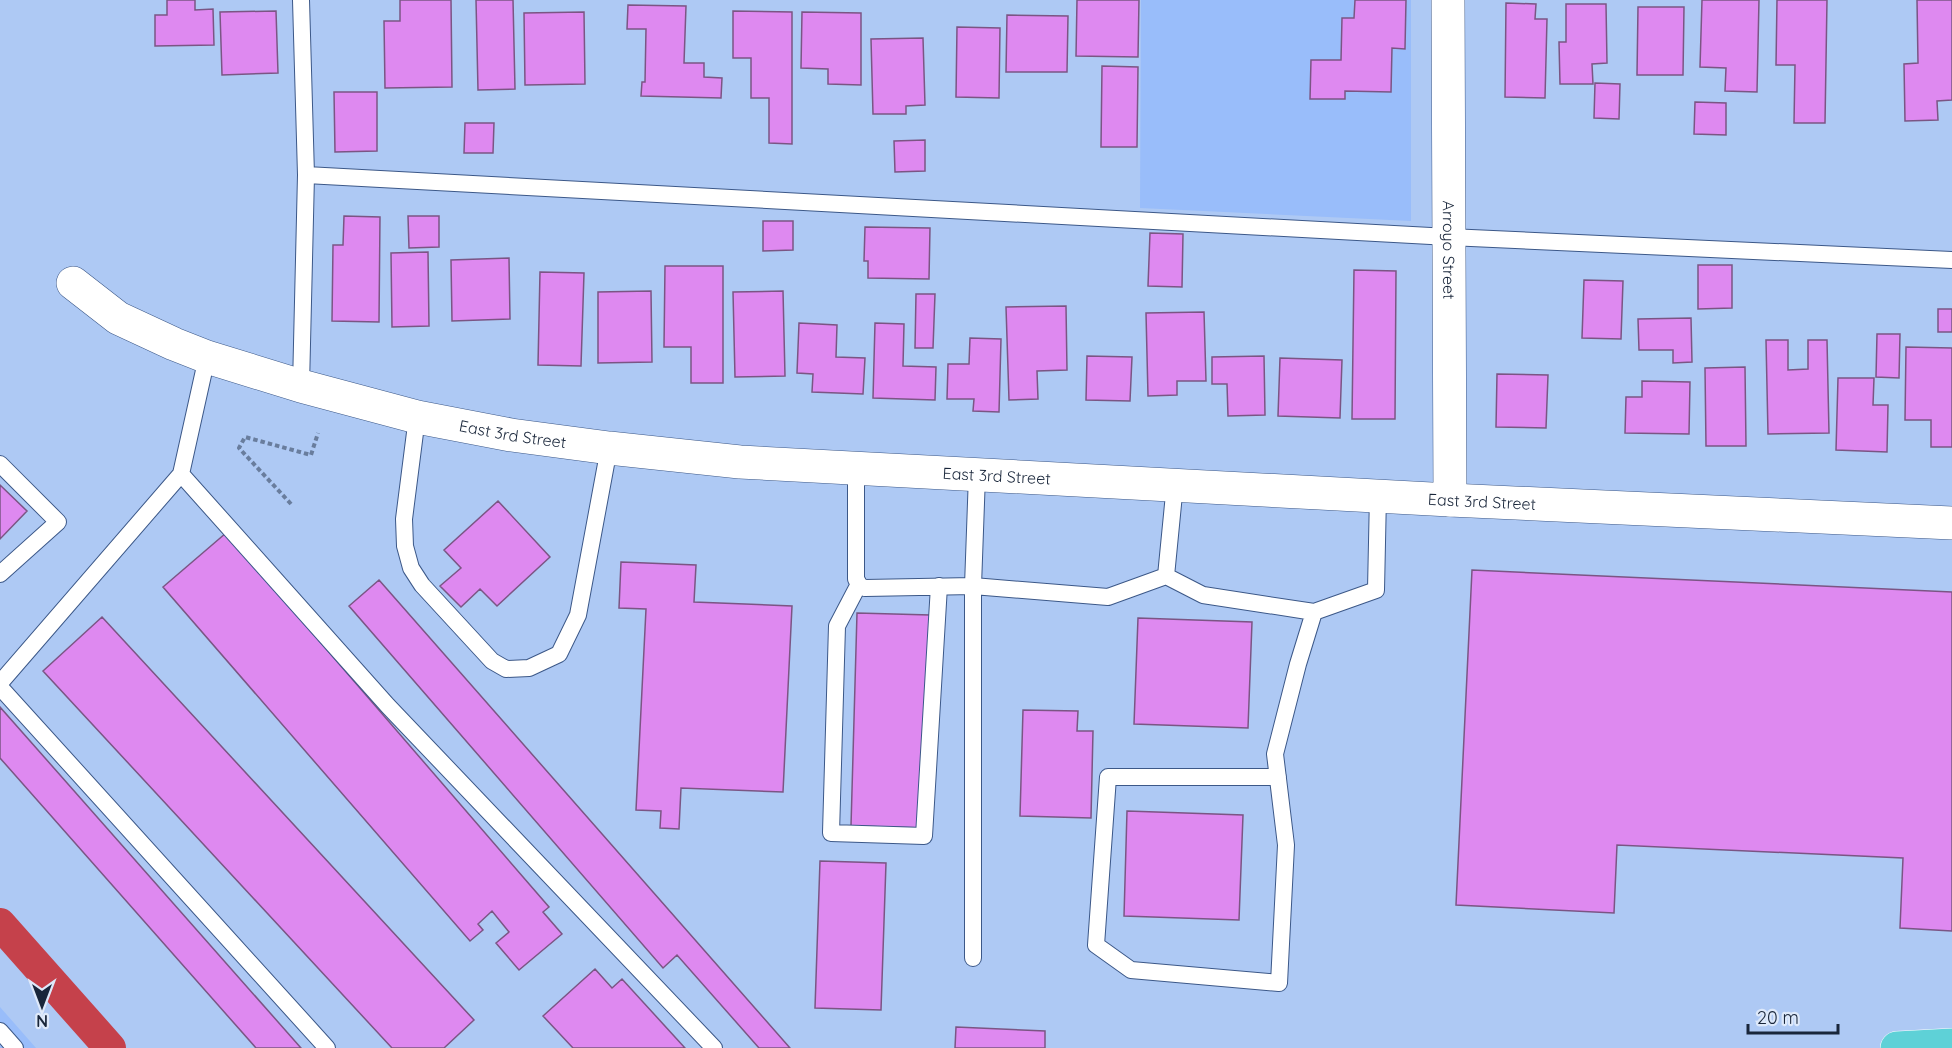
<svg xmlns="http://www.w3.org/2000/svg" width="1952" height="1048" font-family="Quicksand,sans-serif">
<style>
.built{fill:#99bdfa}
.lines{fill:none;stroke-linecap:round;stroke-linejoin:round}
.canal{stroke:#c5414b;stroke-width:32}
.building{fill:#de89f0;stroke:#7b5584;stroke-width:1.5}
.service-casing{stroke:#3c5888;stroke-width:18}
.minor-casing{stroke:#3c5888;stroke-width:34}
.tertiary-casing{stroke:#3c5888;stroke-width:34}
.motorway-casing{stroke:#fff;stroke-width:34}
.path{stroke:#697d9d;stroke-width:4;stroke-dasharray:4.5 3;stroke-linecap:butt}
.service{stroke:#fff;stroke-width:16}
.minor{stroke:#fff;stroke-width:33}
.tertiary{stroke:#fff;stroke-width:33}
.motorway{stroke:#5ed1d7;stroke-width:33}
.labels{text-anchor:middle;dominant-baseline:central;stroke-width:6;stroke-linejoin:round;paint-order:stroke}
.street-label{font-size:16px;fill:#19263a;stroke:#dee9fa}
</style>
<rect width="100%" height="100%" fill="#aec9f4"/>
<path class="built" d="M1141 0H1411V221L1140 208Z
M0 1007 36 1048H0Z"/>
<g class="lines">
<path class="canal" d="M0 924 110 1048"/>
</g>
<path class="building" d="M167 0H195V10L213 9 214 45 155 46V15H167Z
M400 0H451L452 87 385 88 384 21H400Z
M476 0H513L515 89 478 90Z
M1077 0H1139L1138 57 1076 56Z
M1355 0H1406L1405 49 1392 48 1391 92 1345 91V99H1310L1311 60H1341L1342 18H1354Z
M1702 0H1759L1757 92 1725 91 1726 68 1700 67Z
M1777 0H1827L1825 123H1794L1795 65H1776Z
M1917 0H1952V100L1937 101 1938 120 1905 121 1904 64 1918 63Z
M1506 3 1536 4 1535 19H1547L1545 98 1505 97Z
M1566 4H1606L1607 63 1592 64 1593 84H1560L1559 42H1566Z
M628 5 686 6 684 63H704V77L722 78 721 98 641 96 642 82H645L646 29H627Z
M1638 7H1684L1683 75H1637Z
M276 11 278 73 222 75 220 12Z
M733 11 792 12V144L769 143V98H751V58H733Z
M584 12 585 84 525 85 524 13Z
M802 12 861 13V85L828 84V69L801 68Z
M1007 15 1068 16 1067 72H1006Z
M957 27 1000 28 999 98 956 97Z
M923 38 925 105 906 106V114H873L871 39Z
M1102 66 1138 67 1137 147H1101Z
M1595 83 1620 84 1619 119 1594 118Z
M334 92H377V151L335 152Z
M1695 102 1726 103V135L1694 134Z
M465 123H494L493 153H464Z
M925 140V171L895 172 894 141Z
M344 216 380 217 379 322 332 321 333 245H343Z
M408 216H439V247L409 248Z
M763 221H793V250L763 251Z
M865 227 930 228 929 279 868 278V261H864Z
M1150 233 1183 234 1182 287 1148 286Z
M428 252 429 326 392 327 391 253Z
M509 258 510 319 452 321 451 260Z
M1698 265H1732V308L1698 309Z
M665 266H723V383H691V347H664Z
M1354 270 1396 271 1395 419H1352Z
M540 272 584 273 581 366 538 365Z
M1584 280 1623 281 1621 339 1582 338Z
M651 291 652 362 598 363V292Z
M783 291 785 376 735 377 733 292Z
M916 294H935L933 348H915Z
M1066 306 1067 370 1037 371 1038 399 1009 400 1006 307Z
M1938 309H1952V332H1938Z
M1204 312 1206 381H1177V395L1148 396 1146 313Z
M1691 318 1692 362 1673 363V350H1639L1638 319Z
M799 323 837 325 836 357 865 358 863 394 812 392 813 374 797 373Z
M875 323 904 324 903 366 936 367 935 400 873 398Z
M1877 334H1900L1899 378 1876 377Z
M970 338 1001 339 999 412 973 411 974 399H947L948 364H969Z
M1766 340H1788V370L1808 369V340H1827L1829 433 1768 434Z
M1906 347 1952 348V447H1931V420H1905Z
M1087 356 1132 357 1130 401 1086 400Z
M1264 356 1265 415 1228 416 1227 384H1212V357Z
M1280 358 1342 360 1340 418 1278 416Z
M1745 367 1746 446H1706L1705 368Z
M1497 374 1548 375 1546 428 1496 427Z
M1838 378H1874L1873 405H1888L1887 452 1836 450Z
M1642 381 1690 382 1689 434 1625 433 1626 397H1642Z
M0 485 27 511 0 539Z
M498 501 550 557 497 606 480 589 461 607 440 586 461 568 444 550Z
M226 533 549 907 543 912 562 934 519 970 496 943 509 932 492 911 478 924 483 930 470 941 163 587Z
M621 562 696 565 694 602 792 606 783 792 681 788 679 829 660 828 661 811 636 810 646 609 619 608Z
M1472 570 1952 592V931L1900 928 1903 858 1617 845 1614 913 1456 905Z
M379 580 790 1048H759L677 955 663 968 349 606Z
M857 613 930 615 924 828 851 826Z
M102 617 474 1020 444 1048H392L43 671Z
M1138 618 1252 622 1248 728 1134 724Z
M0 707 301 1048H256L0 758Z
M1023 710 1078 711 1077 731H1093L1091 818 1020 816Z
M1127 811 1243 815 1239 920 1124 916Z
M820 861 886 863 881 1010 815 1008Z
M595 969 612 988 622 979 685 1048H573L543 1016Z
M956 1027 1045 1031V1048H955Z"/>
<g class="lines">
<g class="service-casing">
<path id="service" d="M301 0 306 175 301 386
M306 175 1449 237 1952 260
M417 417 404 519 405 546 411 568 422 585 492 661 506 669 529 668 559 654 578 615 609 448
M0 464 58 522 0 574
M856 467V579L860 586 865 588 973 586 1108 597 1166 576 1175 484
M181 474 388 706 714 1048
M1166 576 1203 595 1314 612 1376 590 1378 495
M859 584 837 626 831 833 924 836 939 586
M0 683 181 474 207 357
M0 687 327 1048
M1278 777H1108L1096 945 1131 970 1279 983 1286 845 1275 754 1298 664 1314 612
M973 958V586L977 475
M0 1031 15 1048"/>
</g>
<g class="minor-casing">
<g id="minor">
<path id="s1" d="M1448 0 1450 500"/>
</g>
</g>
<g class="tertiary-casing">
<g id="tertiary">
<path id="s2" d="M73 283 118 318 174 344 207 357 301 386 417 417 511 435 609 448 740 462 1450 500 1952 523"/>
</g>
</g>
<g class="motorway-casing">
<path id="motorway" d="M1897 1048 1952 1045"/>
</g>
<path class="path" d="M291 504 239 448 245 437 311 455 318 433"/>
<use href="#service" class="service"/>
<use href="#minor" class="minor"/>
<use href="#tertiary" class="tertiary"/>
<use href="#motorway" class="motorway"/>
</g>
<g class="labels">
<g class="street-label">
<text stroke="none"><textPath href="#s1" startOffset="250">Arroyo Street</textPath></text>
<text stroke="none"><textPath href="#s2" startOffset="470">East 3rd Street</textPath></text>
<text stroke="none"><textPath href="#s2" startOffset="956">East 3rd Street</textPath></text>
<text stroke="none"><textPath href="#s2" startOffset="1442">East 3rd Street</textPath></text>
</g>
</g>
<g transform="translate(42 1006) rotate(180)" stroke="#dee9fa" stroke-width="4.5" paint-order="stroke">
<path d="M0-4.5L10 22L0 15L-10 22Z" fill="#19263a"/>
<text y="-9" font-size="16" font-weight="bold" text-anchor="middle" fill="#19263a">N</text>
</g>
<path d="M1748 1024v9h90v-9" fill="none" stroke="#19263a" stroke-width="3"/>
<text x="1757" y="1024" font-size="18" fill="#19263a" stroke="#dee9fa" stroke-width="4.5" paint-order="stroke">20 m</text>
</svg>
